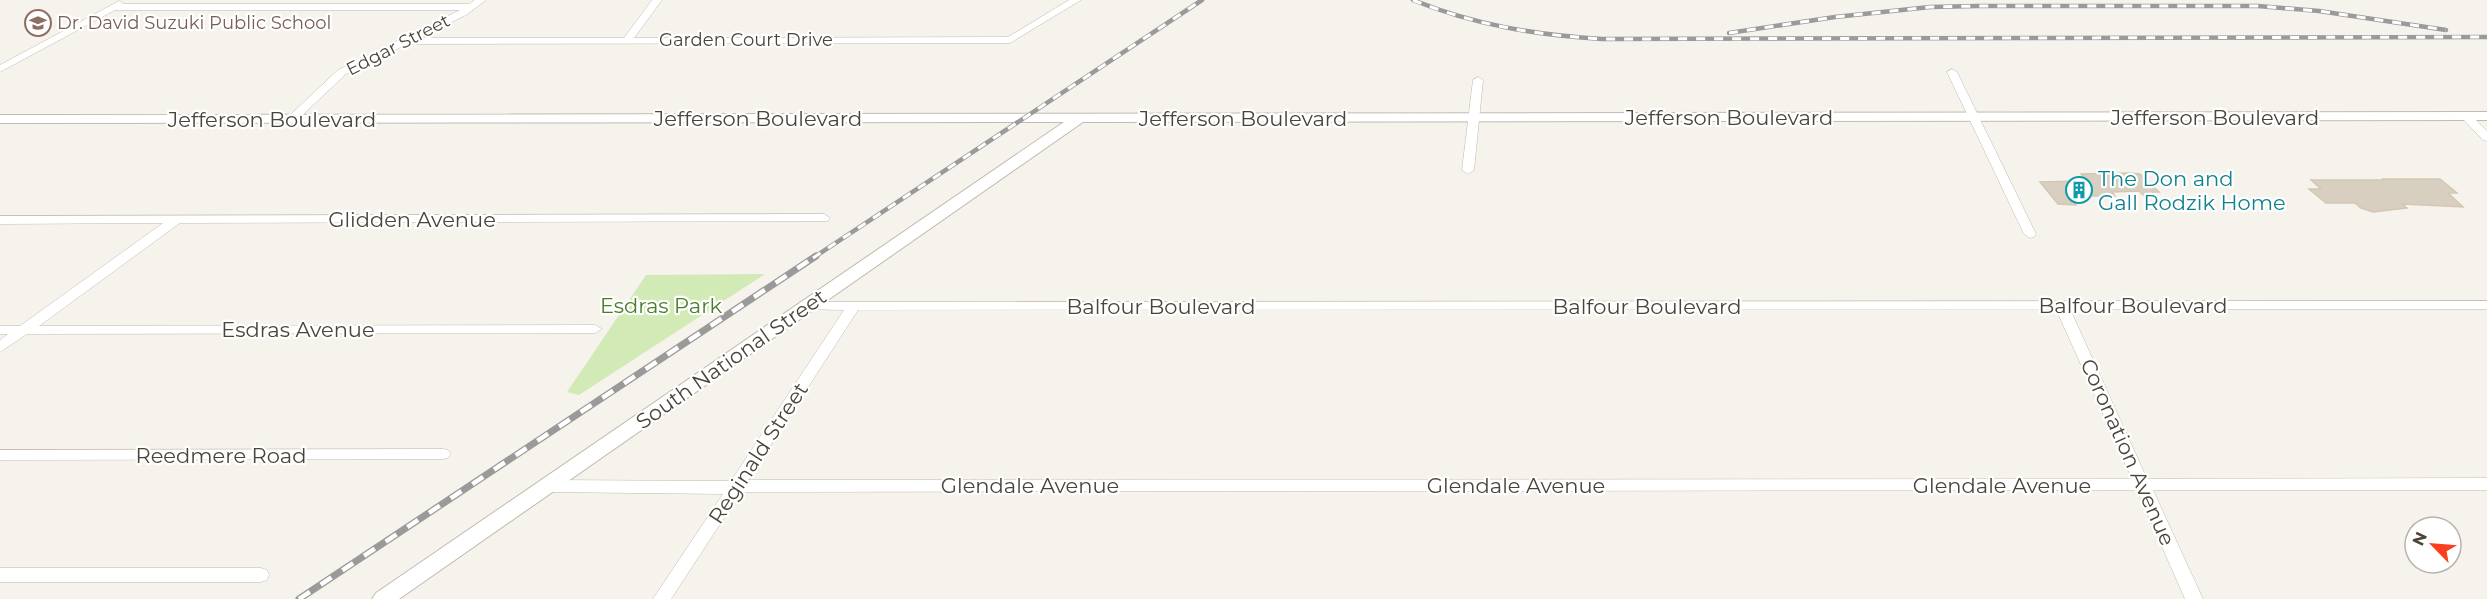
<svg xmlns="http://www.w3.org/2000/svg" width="2487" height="599" viewBox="0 0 2487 599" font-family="Montserrat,sans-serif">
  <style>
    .green { fill: #d2eab5 }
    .building { fill: #d8cfc1; stroke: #d3c7b4; stroke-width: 1.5 }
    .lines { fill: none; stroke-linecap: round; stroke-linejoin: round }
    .minor-casing { stroke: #c2bbae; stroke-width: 1 }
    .tertiary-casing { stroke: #c2bbae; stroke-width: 2 }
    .minor { fill: #fff; fill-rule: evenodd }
    .tertiary { fill: #fff; fill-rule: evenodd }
    .rail-far1-casing { stroke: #9a9a9a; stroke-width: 4.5 }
    .rail-casing { stroke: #9a9a9a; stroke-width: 7 }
    .rail-far1 { stroke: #fff; stroke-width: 3; stroke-dasharray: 9; stroke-linecap: butt }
    .rail { stroke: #fff; stroke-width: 4.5; stroke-dasharray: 13; stroke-linecap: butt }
    .labels { text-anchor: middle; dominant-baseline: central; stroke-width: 4.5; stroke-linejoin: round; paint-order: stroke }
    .far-education-label { font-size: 18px; fill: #785e54; stroke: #fff; text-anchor: start }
    .far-street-label { font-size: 18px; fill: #4b4439; stroke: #fff }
    .street-label { font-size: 21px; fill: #4b4439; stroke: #fff }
    .culture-label { font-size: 21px; fill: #0d838f; stroke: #fff; text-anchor: start }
    .park-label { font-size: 21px; fill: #4a7f2a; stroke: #fff }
  </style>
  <rect width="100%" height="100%" fill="#f6f3ec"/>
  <!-- green -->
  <path class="green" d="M765 274 579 395 567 392 646 275Z"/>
  <!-- building -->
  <path class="building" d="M2130 173 2140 174 2159 192H2152L2155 196H2144L2139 191 2112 192 2115 196H2068L2076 205 2058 204 2040 182 2082 181 2079 177H2084L2081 174Z
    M2382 179H2440L2457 193H2448L2463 207 2402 204 2407 208 2373 212 2361 208 2355 203H2326L2309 189H2321L2311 180H2384Z"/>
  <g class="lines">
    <defs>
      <path id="minor" d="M475 0H486L466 15 419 38H624L652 0H662L634 38 1008 37 1069 0H1081L1010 43 407 44 346 74 296 121H288V117L338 70 460 10H115L0 72V65L119 1 124 4H469Z
        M1952 69 1957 72 2036 234 2034 237 2030 238 2024 234 1947 72Z
        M1478 77 1483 80 1474 170 1468 174 1462 170 1473 80Z
        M2466 113 2470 114 2487 131V141L2483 140 2462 118V114Z
        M824 214 830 218 828 221 180 223 39 326 595 325 602 329 595 333 27 334 0 352V340L8 334H0V326H20L163 223 0 224V216Z
        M2487 301V309H2070L2147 479 2487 478V490H2153L2203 599H2185L2137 490 741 492 671 599H653L723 494 546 492 540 490 538 486 540 482 546 480 731 481 844 310 802 309 800 306 807 302ZM2056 309 2132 479 748 480 858 310Z
        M443 449 448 450 451 454 448 458 443 459 0 460V450Z
        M0 568H261L267 570 269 575 267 580 261 582H0Z"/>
      <path id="tertiary" d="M2487 112V120L1083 122 399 599H372L376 593 1064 122 0 123V115Z"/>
    </defs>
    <!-- minor casing -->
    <use href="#minor" class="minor-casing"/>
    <!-- tertiary casing -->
    <use href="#tertiary" class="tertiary-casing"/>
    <!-- minor -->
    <use href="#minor" class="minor"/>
    <!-- tertiary -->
    <use href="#tertiary" class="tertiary"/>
    <defs>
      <path id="rail-far1" d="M1413 0C1474 25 1536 35 1602 39L2487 37
        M1729 33 1835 17 1930 7 1978 6H2258L2319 11 2446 30
        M813 258 1202 0"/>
      <path id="rail" d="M299 599 816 256"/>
    </defs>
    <!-- rail-far1 casing -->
    <use href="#rail-far1" class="rail-far1-casing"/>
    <!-- rail casing -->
    <use href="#rail" class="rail-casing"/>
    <!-- rail-far1 -->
    <use href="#rail-far1" class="rail-far1"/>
    <!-- rail -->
    <use href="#rail" class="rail"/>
  </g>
  <!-- icons -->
  <defs>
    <symbol id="school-ring" viewBox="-11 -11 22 22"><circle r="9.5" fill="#fff" stroke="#8d6e63" stroke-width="1.5"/><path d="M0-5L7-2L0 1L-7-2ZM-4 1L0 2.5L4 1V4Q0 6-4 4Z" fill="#8d6e63"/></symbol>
    <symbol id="building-ring" viewBox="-11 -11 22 22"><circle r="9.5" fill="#fff" stroke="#0f9aa8" stroke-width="1.5"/><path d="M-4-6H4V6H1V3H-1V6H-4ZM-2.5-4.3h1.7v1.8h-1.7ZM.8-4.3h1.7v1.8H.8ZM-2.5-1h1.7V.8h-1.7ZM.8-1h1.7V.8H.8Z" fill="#0f9aa8"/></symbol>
  </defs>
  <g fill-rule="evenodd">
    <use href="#school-ring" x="23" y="8" width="30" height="30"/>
    <use href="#building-ring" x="2064" y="175" width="30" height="30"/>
  </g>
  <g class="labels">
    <!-- far-education labels -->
    <g class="far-education-label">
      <text x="57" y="23">Dr. David Suzuki Public School</text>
    </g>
    <!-- far-street labels -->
    <g class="far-street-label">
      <text x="746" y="40">Garden Court Drive</text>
      <text transform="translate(398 45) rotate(-27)">Edgar Street</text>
    </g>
    <!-- street labels -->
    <g class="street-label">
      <text x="1729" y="117">Jefferson Boulevard</text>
      <text x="2215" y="117">Jefferson Boulevard</text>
      <text x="758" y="118">Jefferson Boulevard</text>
      <text x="1243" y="118">Jefferson Boulevard</text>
      <text x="272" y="119">Jefferson Boulevard</text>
      <text x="412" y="219">Glidden Avenue</text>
      <text x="2133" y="305">Balfour Boulevard</text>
      <text x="1161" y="306">Balfour Boulevard</text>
      <text x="1647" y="306">Balfour Boulevard</text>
      <text x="298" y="329">Esdras Avenue</text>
      <text transform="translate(731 359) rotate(-35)">South National Street</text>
      <text transform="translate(2128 452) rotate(66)">Coronation Avenue</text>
      <text transform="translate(758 453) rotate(-57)">Reginald Street</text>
      <text x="221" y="455">Reedmere Road</text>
      <text x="1030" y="485">Glendale Avenue</text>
      <text x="1516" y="485">Glendale Avenue</text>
      <text x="2002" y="485">Glendale Avenue</text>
    </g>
    <!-- culture labels -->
    <g class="culture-label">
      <text x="2098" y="178">The Don and<tspan x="2098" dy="24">Gall Rodzik Home</tspan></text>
    </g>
    <!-- park labels -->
    <g class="park-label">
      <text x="661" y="305">Esdras Park</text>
    </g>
  </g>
  <!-- north arrow -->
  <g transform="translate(2433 545) rotate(295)"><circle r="28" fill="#ffffff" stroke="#b7b4b0" stroke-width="1.5"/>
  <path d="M0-4.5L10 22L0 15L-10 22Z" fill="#fc3f1d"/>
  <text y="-9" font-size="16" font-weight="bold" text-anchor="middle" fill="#4b4439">N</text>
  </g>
</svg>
